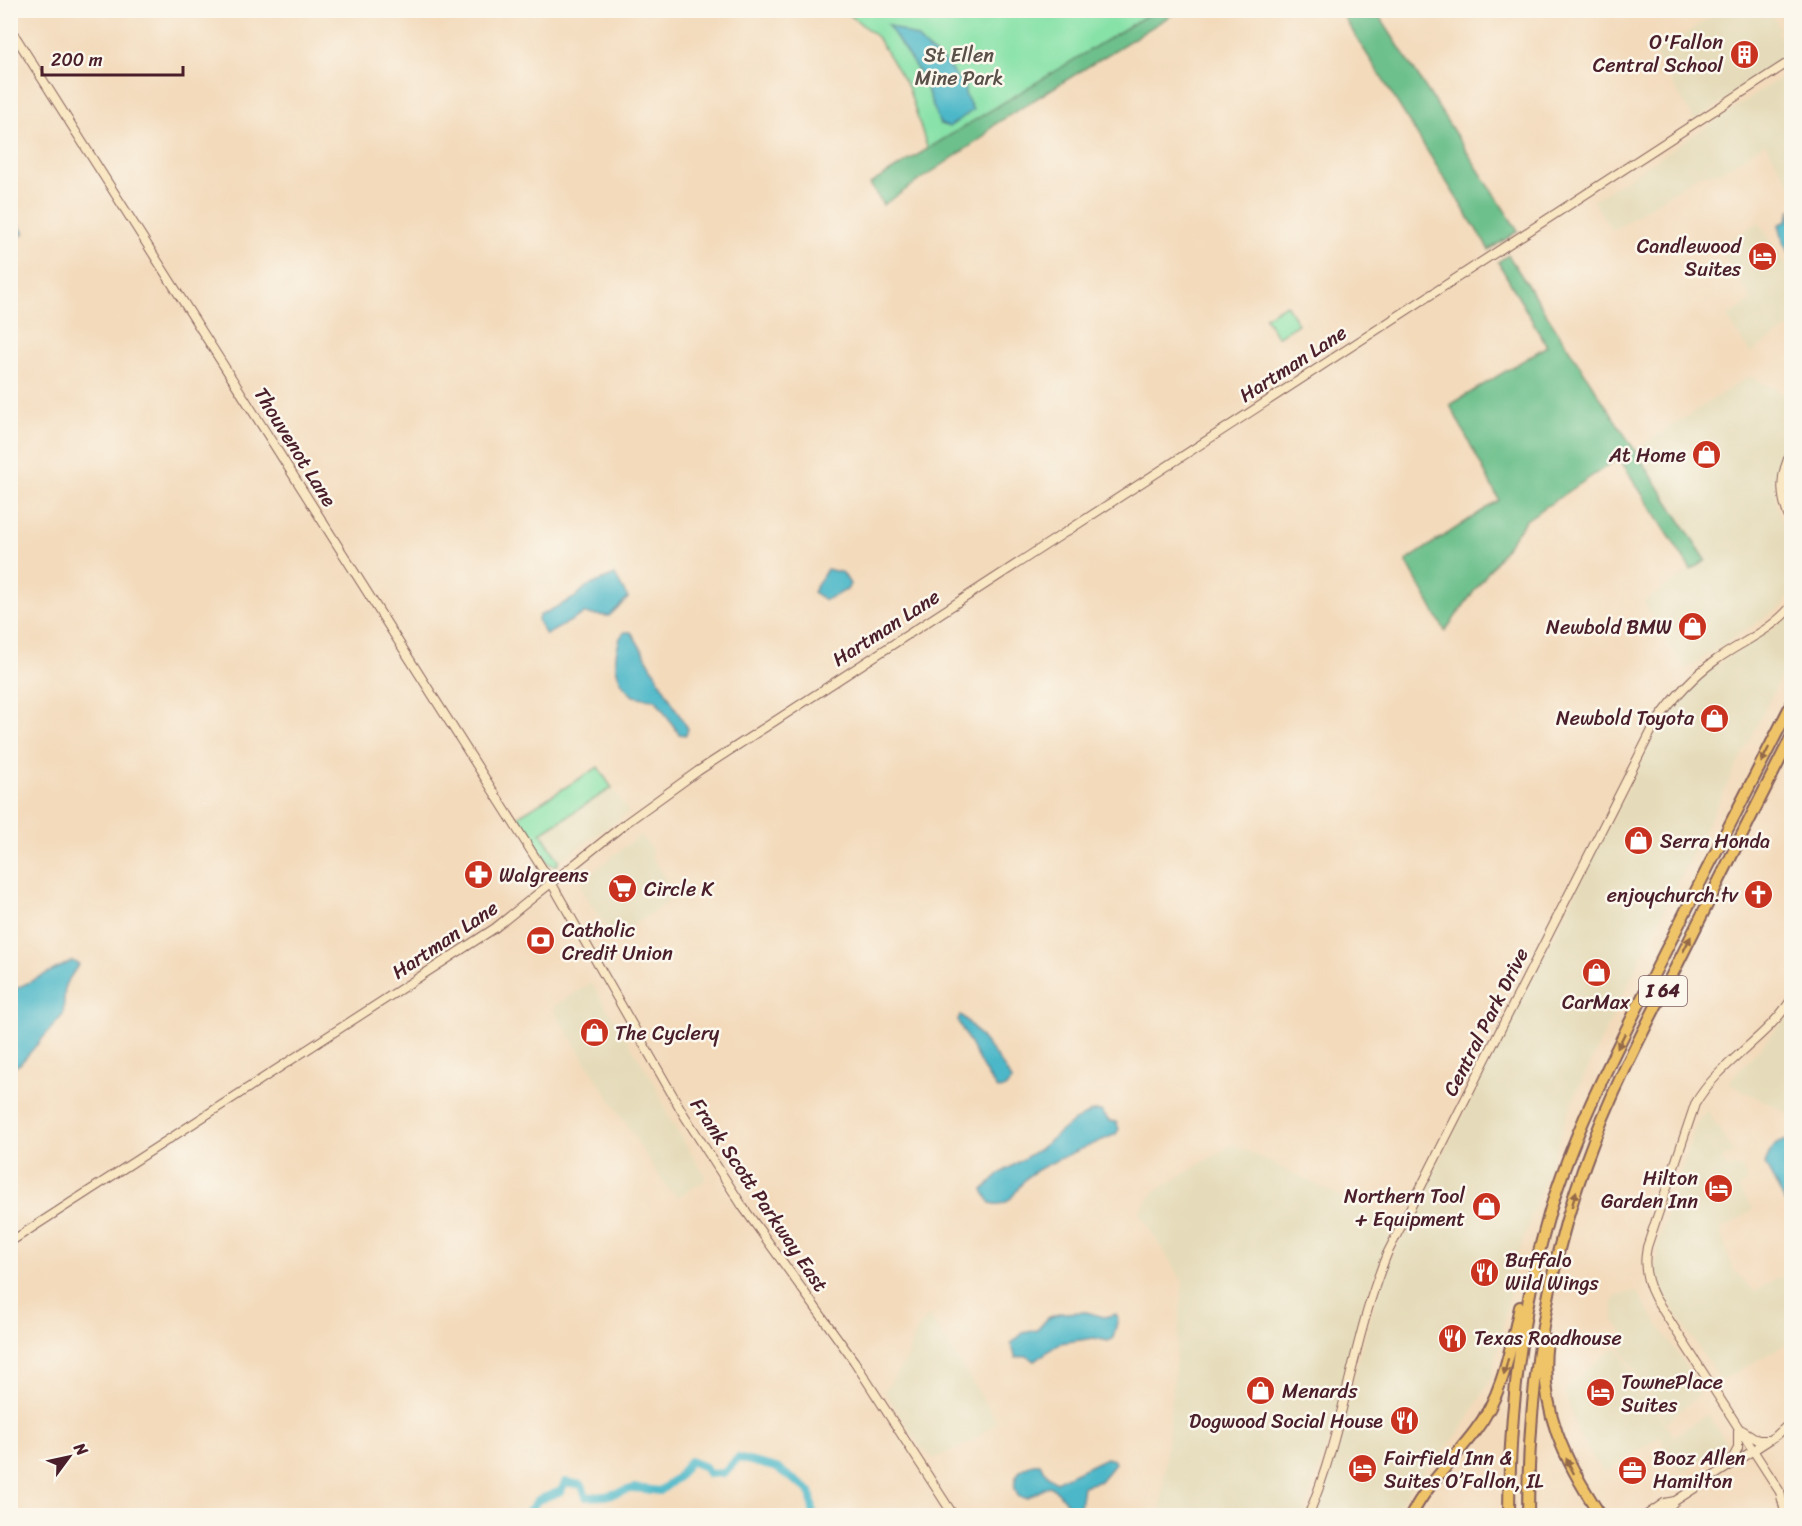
<svg xmlns="http://www.w3.org/2000/svg" width="1802" height="1526" viewBox="0 0 1802 1526" font-family="Sriracha,sans-serif">
  <style>
    .built { fill: #e5dbba }
    .green { fill: #87e2a8; stroke: #68806a; stroke-width: 1.5 }
    .forest { fill: #6dc08c; stroke: #5c705c; stroke-width: 1.5 }
    .water { fill: #4bb7c8; stroke: #4a6b7a; stroke-width: 1.5 }
    .lines { fill: none; stroke-linecap: round; stroke-linejoin: round }
    .river { stroke: #4bb7c8; stroke-width: 8 }
    .secondary-casing { stroke: #85605d; stroke-width: 10 }
    .highway-casing { stroke: #85605d; stroke-width: 14 }
    .secondary { stroke: #f9e7c3; stroke-width: 8 }
    .highway { stroke: #efc469; stroke-width: 10 }
    .oneway { fill: #946947 }
    .labels { text-anchor: middle; dominant-baseline: central; stroke-width: 5; stroke-linejoin: round; paint-order: stroke }
    .shield { fill: #fbf7ec; stroke: #7f6065; stroke-width: 1.5 }
    .shield-label { font-size: 18px; font-weight: bold; fill: #4a1f2b }
    .poi-label { font-size: 20px; fill: #4a1f2b; stroke: #fbf7ec; text-anchor: start }
    .park-label { font-size: 20px; fill: #59504a; stroke: #fbf7ec }
    .street-label { font-size: 20px; fill: #4a1f2b; stroke: #fbf7ec }
  </style>
  <rect width="100%" height="100%" fill="#fbf7ec"/>
  <filter id="ink" filterUnits="userSpaceOnUse"><feTurbulence type="fractalNoise" baseFrequency=".0167" numOctaves="2"/><feDisplacementMap in="SourceGraphic" scale="12" xChannelSelector="R" yChannelSelector="G"/><feConvolveMatrix kernelMatrix="1 2 1 2 8 2 1 2 1" color-interpolation-filters="sRGB"/></filter>
  <filter id="wash" filterUnits="userSpaceOnUse"><feTurbulence type="fractalNoise" baseFrequency=".008" numOctaves="4" result="noise"/><feDisplacementMap in="SourceGraphic" scale="24" xChannelSelector="R" yChannelSelector="G"/><feGaussianBlur stdDeviation="1.35" result="paint"/><feColorMatrix in="noise" values="0 0 0 0 0 0 0 0 0 0 0 0 0 0 0 0 0 1.4 0 .05"/><feComposite in="paint" operator="in"/></filter>
  <g filter="url(#wash)">
    <rect width="100%" height="100%" fill="#f3dabb"/>
    <!-- built -->
    <path class="built" d="M1732 10 1764 11 1767 15 1771 13 1780 29 1777 32 1791 54 1695 121 1654 54 1717 13Z
      M1791 71V186L1765 143 1721 172 1699 175 1612 231 1593 201Z
      M1759 222 1791 273 1789 282 1791 287V326L1750 353 1727 317 1752 300 1719 247Z
      M1749 376 1791 397V445L1775 479 1776 505 1791 544V591L1784 605 1686 669 1643 602 1706 560 1634 450Z
      M1791 614V658L1651 936 1572 1102 1519 1253 1491 1379 1460 1432 1413 1484 1394 1515 1312 1516 1343 1425 1361 1349 1386 1267 1654 737 1691 686 1710 669 1781 623Z
      M612 788 629 812 559 861 541 833Z
      M640 835 651 847 652 857 674 892 671 900 619 935 610 934 584 894 581 884 587 876Z
      M591 983 655 1084 669 1118 704 1174V1181L678 1197 667 1188 553 1010 554 1006Z
      M1791 1013V1115L1728 1083Z
      M1707 1110 1734 1152 1722 1160 1727 1168 1733 1166 1742 1168 1746 1176V1183L1739 1188 1753 1210 1720 1231 1733 1269 1755 1292 1777 1277 1791 1279V1341L1721 1381 1669 1303 1655 1274 1658 1242 1695 1126Z
      M1233 1144 1396 1223 1361 1311 1335 1422 1303 1515H1160L1183 1282 1139 1212 1154 1192Z
      M1636 1291 1693 1377 1700 1395 1666 1422 1620 1348 1629 1340 1613 1319V1302L1616 1296Z
      M929 1315 998 1422 970 1442 934 1459 920 1446 884 1391 907 1358 916 1332Z
      M1616 1346 1673 1436 1708 1414 1727 1444 1684 1471 1678 1467 1660 1437 1604 1473 1578 1434 1565 1393 1568 1386Z"/>
    <!-- green -->
    <path class="green" d="M845 11H1154L928 150 908 87 877 37Z
      M1286 304 1298 324 1277 337 1265 317Z
      M598 767 612 788 541 833 559 861 556 866 549 864 517 817Z"/>
    <!-- forest -->
    <path class="forest" d="M1154 11H1178L995 124 982 138 883 205 870 184Z
      M1340 11H1376L1518 231 1489 250Z
      M1508 255 1706 560 1691 570 1619 458 1526 520 1445 631 1406 561 1499 500 1450 405 1547 346 1498 262Z"/>
    <!-- water -->
    <path class="water" d="M888 25 918 38C923 48 938 55 946 63 952 69 956 81 965 83V94L973 110 949 127 940 124 922 77Z
      M1791 209V255L1784 244 1779 225 1787 220Z
      M11 214 24 233 11 245H10Z
      M827 569 843 573 850 584 847 590 825 600 813 592Z
      M615 575 628 598 609 616 583 614 546 635 538 621 539 616 574 598 586 587Z
      M625 632H631C651 664 668 697 688 729L686 735 679 734 656 700 633 696C618 682 613 668 617 649 619 642 619 636 625 632Z
      M72 961 79 964 65 985 63 1015 20 1064 11 1069V991Z
      M960 1015C969 1020 1009 1071 1011 1081L1005 1088 997 1089 984 1070 958 1021Z
      M1093 1111H1101L1109 1121 1116 1122 1119 1129 1116 1134C1088 1147 1058 1157 1031 1174 1015 1185 1014 1210 990 1203L983 1190 999 1174 1038 1150 1071 1123Z
      M1791 1139H1792L1791 1212 1765 1165C1769 1149 1776 1142 1791 1139Z
      M1086 1312 1104 1317 1116 1314 1118 1318 1113 1339 1108 1341 1094 1338 1060 1343 1034 1361 1027 1356 1016 1358 1011 1344 1023 1333 1037 1330 1048 1318 1061 1313Z
      M1106 1458 1114 1460 1115 1463 1100 1481 1083 1486 1079 1513 1076 1515 1058 1492 1049 1486 1027 1498 1019 1497C1007 1481 1021 1462 1040 1464L1049 1477 1056 1482Z"/>
    <g class="lines">
      <!-- river -->
      <path class="river" d="M525 1516 538 1500 561 1491 565 1482 582 1485 586 1497 605 1496 635 1488 660 1491 678 1477 690 1461 705 1467 709 1474 724 1473 738 1458 777 1468 810 1491 814 1516"/>
    </g>
  </g>
  <g filter="url(#ink)">
    <g class="lines">
      <defs>
        <path id="secondary" d="M10 28 552 884 684 1115 743 1207 854 1361 954 1516
          M1792 451C1778 476 1780 499 1792 525
          M10 1242 495 928 626 823 698 771 1792 60
          M1742 1430 1758 1440H1769
          M1729 1465 1738 1448V1431
          M1308 1516C1344 1432 1352 1339 1387 1254L1655 724C1672 700 1691 677 1716 660 1741 642 1773 630 1792 605
          M1645 1516 1664 1503 1675 1501 1777 1435 1792 1421
          M1660 1516 1675 1501
          M1786 1516 1780 1492 1655 1298C1646 1281 1643 1265 1647 1247L1695 1104C1719 1062 1767 1039 1792 998"/>
        <path id="highway" d="M1547 1340C1538 1408 1564 1460 1601 1516
          M1411 1516C1427 1484 1454 1459 1475 1431 1503 1395 1510 1350 1520 1307
          M1509 1516C1509 1412 1521 1310 1550 1211 1573 1135 1609 1064 1644 994 1692 897 1743 800 1792 703
          M1528 1516C1528 1397 1544 1277 1585 1164 1610 1094 1644 1029 1678 963 1716 887 1753 812 1792 736"/>
      </defs>
      <!-- secondary casing -->
      <use href="#secondary" class="secondary-casing"/>
      <!-- highway casing -->
      <use href="#highway" class="highway-casing"/>
      <!-- secondary -->
      <use href="#secondary" class="secondary"/>
      <!-- highway -->
      <use href="#highway" class="highway"/>
    </g>
    <!-- one-way arrows -->
    <defs><path id="oneway-solid" d="M-6-.8H1V-3.2L6.5 0L1 3.2V.8H-6Z" transform="scale(1.5)"/></defs>
    <g class="oneway">
      <use href="#oneway-solid" transform="translate(1765 755) rotate(117)"/>
      <use href="#oneway-solid" transform="translate(1687 944) rotate(-63)"/>
      <use href="#oneway-solid" transform="translate(1621 1041) rotate(116)"/>
      <use href="#oneway-solid" transform="translate(1574 1199) rotate(-74)"/>
      <use href="#oneway-solid" transform="translate(1506 1367) rotate(104)"/>
      <use href="#oneway-solid" transform="translate(1570 1466) rotate(-117)"/>
    </g>
  </g>
  <!-- icons -->
  <defs>
    <symbol id="building-disc" viewBox="-11 -11 22 22"><circle r="9.5" fill="#c8321e" stroke="#fbf7ec"/><path d="M-4-6H4V6H1V3H-1V6H-4ZM-2.5-4.3h1.7v1.8h-1.7ZM.8-4.3h1.7v1.8H.8ZM-2.5-1h1.7V.8h-1.7ZM.8-1h1.7V.8H.8Z" fill="#fff"/></symbol>
    <symbol id="hotel-disc" viewBox="-11 -11 22 22"><circle r="9.5" fill="#c8321e" stroke="#fbf7ec"/><path d="M-6-4.5h1.5V1H6V5H4.5V3h-9V5H-6ZM-4 0a1.8 1.8 0 1 1 3.6 0ZM.5 0V-2.5h3Q6-2.5 6 0Z" fill="#fff"/></symbol>
    <symbol id="shop-disc" viewBox="-11 -11 22 22"><circle r="9.5" fill="#c8321e" stroke="#fbf7ec"/><path d="M-5-2.5h2.3a2.7 3.5 0 0 1 5.4 0H5L5.5 6h-11ZM-1.5-2.5h3a1.5 2.3 0 0 0-3 0Z" fill="#fff"/></symbol>
    <symbol id="pharmacy-disc" viewBox="-11 -11 22 22"><circle r="9.5" fill="#c8321e" stroke="#fbf7ec"/><path d="M-2-6h4v4h4v4h-4v4h-4v-4h-4v-4h4Z" fill="#fff"/></symbol>
    <symbol id="supermarket-disc" viewBox="-11 -11 22 22"><circle r="9.5" fill="#c8321e" stroke="#fbf7ec"/><path d="M-6-5.5h2.5l.6 2H6L4.5 2H-2.5L-4.4-4H-6ZM-1.5 3.2a1.3 1.3 0 1 0 .1 0ZM3 3.2a1.3 1.3 0 1 0 .1 0Z" fill="#fff"/></symbol>
    <symbol id="church-disc" viewBox="-11 -11 22 22"><circle r="9.5" fill="#c8321e" stroke="#fbf7ec"/><path d="M-1.2-6h2.4v3.5h3.3v2.4h-3.3V6h-2.4V-.1h-3.3v-2.4h3.3Z" fill="#fff"/></symbol>
    <symbol id="bank-disc" viewBox="-11 -11 22 22"><circle r="9.5" fill="#c8321e" stroke="#fbf7ec"/><path d="M-6-4H6V4H-6ZM0-2.3a2.3 2.3 0 1 0 0 4.6a2.3 2.3 0 1 0 0-4.6Z" fill="#fff"/></symbol>
    <symbol id="restaurant-disc" viewBox="-11 -11 22 22"><circle r="9.5" fill="#c8321e" stroke="#fbf7ec"/><path d="M-5-6h1v4h1v-4h1v4h1v-4h1v5L-1.5 .5V6h-2V.5L-5-1ZM5-6V6H3V1.5H1.5Q1.5-4 5-6Z" fill="#fff"/></symbol>
    <symbol id="office-disc" viewBox="-11 -11 22 22"><circle r="9.5" fill="#c8321e" stroke="#fbf7ec"/><path d="M-6-3h4V-5.5h4V-3h4V5H-6ZM-1-4.5V-3h2v-1.5ZM-6 0V1H6V0Z" fill="#fff"/></symbol>
  </defs>
  <g fill-rule="evenodd">
    <use href="#building-disc" x="1728" y="38" width="33" height="33"/>
    <use href="#hotel-disc" x="1746" y="240" width="33" height="33"/>
    <use href="#shop-disc" x="1690" y="438" width="33" height="33"/>
    <use href="#shop-disc" x="1676" y="610" width="33" height="33"/>
    <use href="#shop-disc" x="1698" y="702" width="33" height="33"/>
    <use href="#shop-disc" x="1622" y="824" width="33" height="33"/>
    <use href="#pharmacy-disc" x="462" y="858" width="33" height="33"/>
    <use href="#supermarket-disc" x="606" y="872" width="33" height="33"/>
    <use href="#church-disc" x="1742" y="878" width="33" height="33"/>
    <use href="#bank-disc" x="524" y="924" width="33" height="33"/>
    <use href="#shop-disc" x="1580" y="956" width="33" height="33"/>
    <use href="#shop-disc" x="578" y="1016" width="33" height="33"/>
    <use href="#hotel-disc" x="1702" y="1172" width="33" height="33"/>
    <use href="#shop-disc" x="1470" y="1190" width="33" height="33"/>
    <use href="#restaurant-disc" x="1468" y="1256" width="33" height="33"/>
    <use href="#restaurant-disc" x="1436" y="1322" width="33" height="33"/>
    <use href="#shop-disc" x="1244" y="1374" width="33" height="33"/>
    <use href="#hotel-disc" x="1584" y="1376" width="33" height="33"/>
    <use href="#restaurant-disc" x="1388" y="1404" width="33" height="33"/>
    <use href="#hotel-disc" x="1346" y="1452" width="33" height="33"/>
    <use href="#office-disc" x="1616" y="1454" width="33" height="33"/>
  </g>
  <g class="labels">
    <!-- shield labels -->
    <rect class="shield" x="1639" y="976" width="48" height="30" rx="4.5"/>
    <g class="shield-label">
      <text x="1663" y="991">I 64</text>
    </g>
    <!-- poi labels -->
    <g class="poi-label">
      <text x="1723" y="42" text-anchor="end">O'Fallon<tspan x="1723" dy="23">Central School</tspan></text>
      <text x="1741" y="246" text-anchor="end">Candlewood<tspan x="1741" dy="23">Suites</tspan></text>
      <text x="1686" y="455" text-anchor="end">At Home</text>
      <text x="1672" y="627" text-anchor="end">Newbold BMW</text>
      <text x="1694" y="718" text-anchor="end">Newbold Toyota</text>
      <text x="1660" y="841">Serra Honda</text>
      <text x="499" y="875">Walgreens</text>
      <text x="644" y="889">Circle K</text>
      <text x="1738" y="895" text-anchor="end">enjoychurch.tv</text>
      <text x="562" y="930">Catholic<tspan x="562" dy="23">Credit Union</tspan></text>
      <text x="1596" y="1002" text-anchor="middle">CarMax</text>
      <text x="615" y="1033">The Cyclery</text>
      <text x="1698" y="1178" text-anchor="end">Hilton<tspan x="1698" dy="23">Garden Inn</tspan></text>
      <text x="1465" y="1196" text-anchor="end">Northern Tool<tspan x="1465" dy="23">+ Equipment</tspan></text>
      <text x="1505" y="1260">Buffalo<tspan x="1505" dy="23">Wild Wings</tspan></text>
      <text x="1474" y="1338">Texas Roadhouse</text>
      <text x="1621" y="1382">TownePlace<tspan x="1621" dy="23">Suites</tspan></text>
      <text x="1282" y="1391">Menards</text>
      <text x="1383" y="1421" text-anchor="end">Dogwood Social House</text>
      <text x="1384" y="1458">Fairfield Inn &amp;<tspan x="1384" dy="23">Suites O’Fallon, IL</tspan></text>
      <text x="1653" y="1458">Booz Allen<tspan x="1653" dy="23">Hamilton</tspan></text>
    </g>
    <!-- park labels -->
    <g class="park-label">
      <text x="959" y="55">St Ellen<tspan x="959" dy="23">Mine Park</tspan></text>
    </g>
    <!-- street labels -->
    <g class="street-label">
      <text transform="translate(1293 364) rotate(-33)">Hartman Lane</text>
      <text transform="translate(295 447) rotate(58)">Thouvenot Lane</text>
      <text transform="translate(886 628) rotate(-33)">Hartman Lane</text>
      <text transform="translate(445 940) rotate(-34)">Hartman Lane</text>
      <text transform="translate(1486 1022) rotate(-63)">Central Park Drive</text>
      <text transform="translate(759 1195) rotate(56)">Frank Scott Parkway East</text>
    </g>
  </g>
  <!-- margin -->
  <rect width="1802" height="1526" fill="none" stroke="#fbf7ec" stroke-width="36"/>
  <!-- north arrow -->
  <g transform="translate(69 1457) rotate(57)" stroke="#fbf7ec" stroke-width="4.5" paint-order="stroke">
  <path d="M0-4.5L10 22L0 15L-10 22Z" fill="#4a1f2b"/>
  <text y="-9" font-size="16" font-weight="bold" text-anchor="middle" fill="#4a1f2b">N</text>
  </g>
  <!-- scale -->
  <path d="M42 66v9h141v-9" fill="none" stroke="#4a1f2b" stroke-width="3"/>
  <text x="51" y="66" font-size="18" fill="#4a1f2b" stroke="#fbf7ec" stroke-width="4.5" paint-order="stroke">200 m</text>
</svg>
